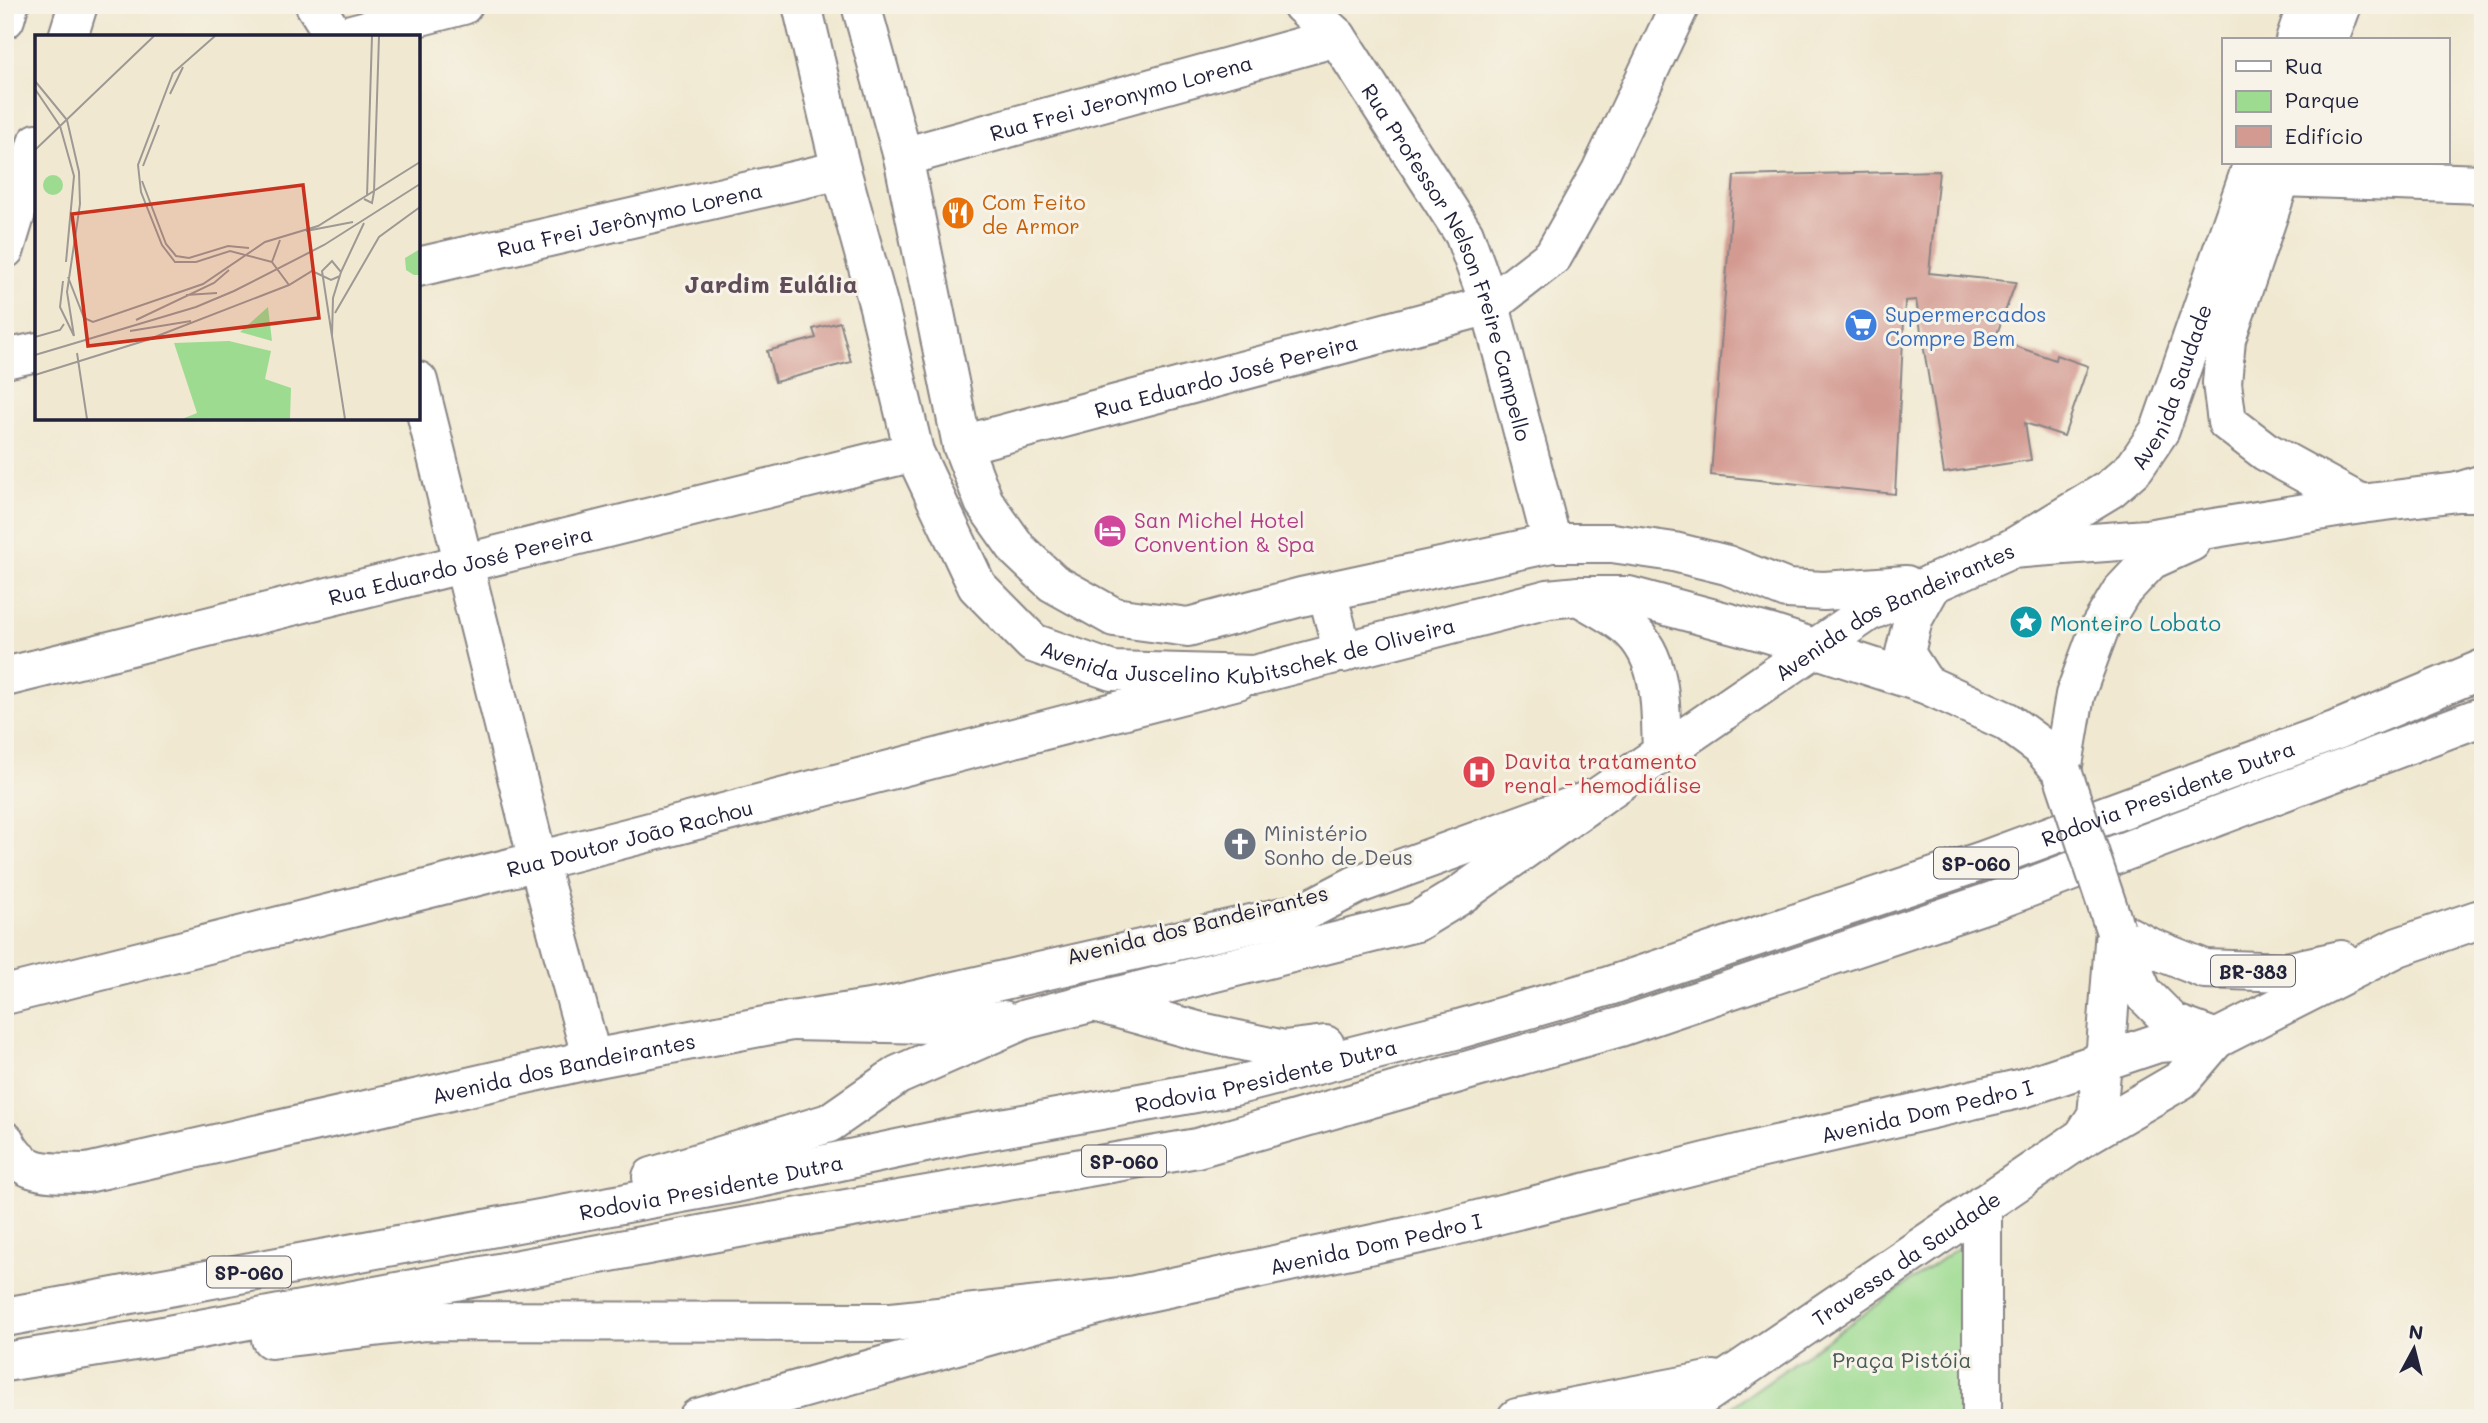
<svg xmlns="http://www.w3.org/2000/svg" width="2488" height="1423" viewBox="0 0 2488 1423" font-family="Mali,sans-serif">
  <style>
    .green { fill: #9ddb91; stroke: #607e66; stroke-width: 2 }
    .building { fill: #d39a91 }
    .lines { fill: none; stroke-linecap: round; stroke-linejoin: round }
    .minor-casing { stroke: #898586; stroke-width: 42 }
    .major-casing { stroke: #898586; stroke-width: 42 }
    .highway-casing { stroke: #898586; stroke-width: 42 }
    .minor { stroke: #fff; stroke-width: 38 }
    .major { stroke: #fff; stroke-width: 38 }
    .highway { stroke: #fff; stroke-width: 38 }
    .major-bridge-casing { stroke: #898586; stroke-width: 42; stroke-linecap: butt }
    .major-bridge { stroke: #fff; stroke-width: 38 }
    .labels { text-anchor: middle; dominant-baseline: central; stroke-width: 6; stroke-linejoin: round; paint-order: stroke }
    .shield { fill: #f7f3e8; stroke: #62616f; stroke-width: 2 }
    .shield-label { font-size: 19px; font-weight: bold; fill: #22223b }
    .street-label { font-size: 21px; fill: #22223b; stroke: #f7f3e8 }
    .food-label { font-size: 21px; fill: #c56008; stroke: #f7f3e8; text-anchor: start }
    .shop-label { font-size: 21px; fill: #366cbe; stroke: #f7f3e8; text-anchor: start }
    .hotel-label { font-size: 21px; fill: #b23c85; stroke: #f7f3e8; text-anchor: start }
    .culture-label { font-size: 21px; fill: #0d838f; stroke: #f7f3e8; text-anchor: start }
    .health-label { font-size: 21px; fill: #be3a42; stroke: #f7f3e8; text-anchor: start }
    .worship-label { font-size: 21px; fill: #5b616d; stroke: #f7f3e8; text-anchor: start }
    .park-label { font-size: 21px; fill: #475a55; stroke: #f7f3e8 }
    .quarter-label { font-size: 24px; font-weight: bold; fill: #604c59; stroke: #f7f3e8 }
    .inset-road { fill: none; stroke: #9e9994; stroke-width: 2 }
    .view { fill: #c8321e; fill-opacity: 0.15; stroke: #c8321e; stroke-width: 3.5 }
    .inset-edge { fill: none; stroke: #22223b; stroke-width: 3.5 }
  </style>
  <rect width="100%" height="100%" fill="#f7f3e8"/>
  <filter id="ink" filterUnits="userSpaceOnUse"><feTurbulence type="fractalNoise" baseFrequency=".0143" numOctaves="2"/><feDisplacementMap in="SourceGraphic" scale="14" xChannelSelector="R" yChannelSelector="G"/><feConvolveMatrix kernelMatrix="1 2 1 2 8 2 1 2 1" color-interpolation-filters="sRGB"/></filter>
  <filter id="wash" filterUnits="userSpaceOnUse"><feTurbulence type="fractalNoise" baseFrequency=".00686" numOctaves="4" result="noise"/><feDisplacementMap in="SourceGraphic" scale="28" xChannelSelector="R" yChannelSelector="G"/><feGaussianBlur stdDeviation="1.57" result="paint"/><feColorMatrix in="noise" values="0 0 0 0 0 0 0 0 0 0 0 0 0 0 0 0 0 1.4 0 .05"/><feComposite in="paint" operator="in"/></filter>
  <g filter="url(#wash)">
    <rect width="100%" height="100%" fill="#f0e8d0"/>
    <!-- green -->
    <path class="green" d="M1963 1244 1960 1418H1716Z"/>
    <g id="blocks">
      <!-- building -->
      <path class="building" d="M1939 171 1929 273 2016 282 1995 339 2055 360 2056 355 2088 366 2064 436 2025 423 2031 460 1944 473 1916 300 1905 301 1895 494 1711 475 1734 176Z
        M840 322 851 362 775 382 767 351 816 338 813 329Z"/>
    </g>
  </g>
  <g filter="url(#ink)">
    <use href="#blocks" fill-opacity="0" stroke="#898586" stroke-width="2"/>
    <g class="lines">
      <defs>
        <g id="minor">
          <path d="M315 5 335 37"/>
          <path id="s1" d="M1302 5 1337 37 1464 234 1490 305 1552 543"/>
          <path d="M340 37 463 5"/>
          <path d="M2295 40 2307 5"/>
          <path d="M2329 40 2342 5"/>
          <path id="s2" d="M903 157 1337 37"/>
          <path d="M2286 163 2226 339 2222 383 2227 422 2265 451 2361 504"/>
          <path d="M2281 177 2483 184"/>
          <path id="s3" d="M418 267 841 170"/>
          <path d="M5 359 37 352"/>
          <path d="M418 381 538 861 592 1059"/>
          <path id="s4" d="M962 445 1490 305 1553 256 1601 171 1680 5"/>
          <path id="s5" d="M2011 549 2110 489 2135 467 2160 430 2253 163"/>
          <path id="s6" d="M5 677 914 452"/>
          <path id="s7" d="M5 995 538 861 1238 680"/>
          <path d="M2083 1137 2097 1115 2102 1062 2106 1048 2115 929"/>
          <path d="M1517 1418 1714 1380"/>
          <path id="s8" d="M1670 1418 2083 1137 2181 1080 2216 1039"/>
          <path d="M1982 1418V1205"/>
        </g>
        <g id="major">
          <path id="s9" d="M802 5 841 170 879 307 914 452 977 586 1033 643 1112 671 1254 675 1548 599 1579 596H1629L1771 634 1925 684 2006 721 2040 746 2062 771"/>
          <path d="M861 5 903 157 962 445 984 502 1018 550 1053 583 1114 617 1188 627 1301 597 1552 543H1612L1674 552 1727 565 1787 589 1824 591 1906 585"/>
          <path d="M5 19 9 5"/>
          <path d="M68 37 78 5"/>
          <path d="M5 249 37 143"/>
          <path d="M1327 592 1343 653"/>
          <path d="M1579 596C1593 605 1608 612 1621 622 1664 652 1660 705 1662 752"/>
          <path d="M1925 684 1905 653 1913 619 1933 583"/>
          <path d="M2062 771 2075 695 2100 627 2121 592 2151 560 2191 542"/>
          <path d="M2115 929 2147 946 2205 969 2286 972 2341 960"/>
          <path d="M2115 929 2143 993 2173 1023 2214 1038"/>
          <path id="s10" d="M5 1141C22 1178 52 1172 87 1173L592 1059 791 1021 889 1006 1304 912 1356 885 1598 797 1868 612 2011 549 2147 539 2361 504 2458 492 2483 484"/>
          <path id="s11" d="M698 1418 1130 1296 1434 1231 1750 1151 2023 1088 2158 1043 2216 1039 2398 947 2477 920 2483 922"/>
        </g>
        <g id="highway">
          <path d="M2458 492H2483"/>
          <path d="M1094 1002 1201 1032 1284 1050 1325 1045"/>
          <path d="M791 1021 933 1024 1003 1020"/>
          <path d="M652 1177 829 1123 898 1075 1026 1019 1416 922 1457 897 1598 797"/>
          <path id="s12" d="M5 1317 736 1183 968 1134 1234 1086 1459 1029 1609 986 1982 861 2337 730 2483 669"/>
          <path d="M271 1339 426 1321 892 1322 1130 1296"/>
          <path d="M5 1362 147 1339 743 1227 1197 1148 1620 1027 1996 900 2483 716"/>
        </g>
      </defs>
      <!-- minor casing -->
      <use href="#minor" class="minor-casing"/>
      <!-- major casing -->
      <use href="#major" class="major-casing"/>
      <!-- highway casing -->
      <use href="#highway" class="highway-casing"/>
      <!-- minor -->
      <use href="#minor" class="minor"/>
      <!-- major -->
      <use href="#major" class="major"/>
      <!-- highway -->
      <use href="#highway" class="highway"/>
      <defs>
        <path id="major-bridge" d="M2062 771 2115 929"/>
      </defs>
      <!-- major-bridge casing -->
      <use href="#major-bridge" class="major-bridge-casing"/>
      <!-- major-bridge -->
      <use href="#major-bridge" class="major-bridge"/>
    </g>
  </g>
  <!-- icons -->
  <defs>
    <symbol id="restaurant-disc" viewBox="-11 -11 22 22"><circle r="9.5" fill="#e8710a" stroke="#f7f3e8"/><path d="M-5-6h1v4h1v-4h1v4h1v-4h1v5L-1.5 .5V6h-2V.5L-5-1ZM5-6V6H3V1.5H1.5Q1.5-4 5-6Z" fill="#fff"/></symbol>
    <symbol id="supermarket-disc" viewBox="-11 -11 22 22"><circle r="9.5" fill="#3f7fe0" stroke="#f7f3e8"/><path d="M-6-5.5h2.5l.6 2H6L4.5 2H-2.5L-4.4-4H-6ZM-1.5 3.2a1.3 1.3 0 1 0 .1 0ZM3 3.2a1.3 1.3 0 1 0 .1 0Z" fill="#fff"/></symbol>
    <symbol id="hotel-disc" viewBox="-11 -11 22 22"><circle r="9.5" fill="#d1479c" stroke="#f7f3e8"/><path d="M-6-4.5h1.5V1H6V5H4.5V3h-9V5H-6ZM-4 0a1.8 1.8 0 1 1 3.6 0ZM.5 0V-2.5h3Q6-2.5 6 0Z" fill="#fff"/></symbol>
    <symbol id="sight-disc" viewBox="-11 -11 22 22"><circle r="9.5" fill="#0f9aa8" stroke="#f7f3e8"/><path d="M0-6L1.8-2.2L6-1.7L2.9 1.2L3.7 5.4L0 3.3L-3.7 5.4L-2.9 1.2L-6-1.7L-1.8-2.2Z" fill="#fff"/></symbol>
    <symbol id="hospital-disc" viewBox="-11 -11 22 22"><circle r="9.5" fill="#e0444e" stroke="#f7f3e8"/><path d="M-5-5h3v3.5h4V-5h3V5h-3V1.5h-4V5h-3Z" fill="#fff"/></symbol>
    <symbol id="church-disc" viewBox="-11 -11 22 22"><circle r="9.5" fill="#6b7280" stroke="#f7f3e8"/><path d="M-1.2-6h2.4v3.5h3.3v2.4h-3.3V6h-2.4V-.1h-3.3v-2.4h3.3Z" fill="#fff"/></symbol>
  </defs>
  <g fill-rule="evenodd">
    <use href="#restaurant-disc" x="939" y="194" width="38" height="38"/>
    <use href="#supermarket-disc" x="1842" y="306" width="38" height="38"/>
    <use href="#hotel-disc" x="1091" y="512" width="38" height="38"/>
    <use href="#sight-disc" x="2007" y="603" width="38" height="38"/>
    <use href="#hospital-disc" x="1460" y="753" width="38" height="38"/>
    <use href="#church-disc" x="1221" y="825" width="38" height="38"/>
  </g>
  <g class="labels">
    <!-- shield labels -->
    <g class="shield">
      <rect x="1934" y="847.5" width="84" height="31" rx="5"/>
      <rect x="2211" y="955.5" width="84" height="31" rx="5"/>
      <rect x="1082" y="1145.5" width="84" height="31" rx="5"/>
      <rect x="207" y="1256.5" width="84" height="31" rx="5"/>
    </g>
    <g class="shield-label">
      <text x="1976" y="863">SP-060</text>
      <text x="2253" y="971">BR-383</text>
      <text x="1124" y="1161">SP-060</text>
      <text x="249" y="1272">SP-060</text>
    </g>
    <!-- street labels -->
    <g class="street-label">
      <text stroke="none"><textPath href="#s2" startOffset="226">Rua Frei Jeronymo Lorena</textPath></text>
      <text stroke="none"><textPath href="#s3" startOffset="217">Rua Frei Jerônymo Lorena</textPath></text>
      <text stroke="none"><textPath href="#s1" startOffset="301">Rua Professor Nelson Freire Campello</textPath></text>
      <text stroke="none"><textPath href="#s4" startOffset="273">Rua Eduardo José Pereira</textPath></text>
      <text stroke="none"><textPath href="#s5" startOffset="238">Avenida Saudade</textPath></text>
      <text stroke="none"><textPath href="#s6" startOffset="469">Rua Eduardo José Pereira</textPath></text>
      <text stroke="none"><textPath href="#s10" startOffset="2007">Avenida dos Bandeirantes</textPath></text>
      <text stroke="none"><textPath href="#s9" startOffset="910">Avenida Juscelino Kubitschek de Oliveira</textPath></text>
      <text stroke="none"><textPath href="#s12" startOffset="2230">Rodovia Presidente Dutra</textPath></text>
      <text stroke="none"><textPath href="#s7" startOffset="644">Rua Doutor João Rachou</textPath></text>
      <text transform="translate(1197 924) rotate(-14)">Avenida dos Bandeirantes</text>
      <text stroke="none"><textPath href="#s10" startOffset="583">Avenida dos Bandeirantes</textPath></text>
      <text stroke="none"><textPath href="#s12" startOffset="1284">Rodovia Presidente Dutra</textPath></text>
      <text stroke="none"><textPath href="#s11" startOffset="1267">Avenida Dom Pedro I</textPath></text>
      <text stroke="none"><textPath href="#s12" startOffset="718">Rodovia Presidente Dutra</textPath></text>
      <text stroke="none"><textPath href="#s11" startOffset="700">Avenida Dom Pedro I</textPath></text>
      <text stroke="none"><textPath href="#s8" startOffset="285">Travessa da Saudade</textPath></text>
    </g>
    <!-- food labels -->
    <g class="food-label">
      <text x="982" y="201">Com Feito<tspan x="982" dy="24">de Armor</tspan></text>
    </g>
    <!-- shop labels -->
    <g class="shop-label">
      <text x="1885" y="313">Supermercados<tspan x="1885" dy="24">Compre Bem</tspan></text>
    </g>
    <!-- hotel labels -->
    <g class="hotel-label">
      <text x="1134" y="519">San Michel Hotel<tspan x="1134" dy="24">Convention &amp; Spa</tspan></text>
    </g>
    <!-- culture labels -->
    <g class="culture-label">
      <text x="2050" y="622">Monteiro Lobato</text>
    </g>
    <!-- health labels -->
    <g class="health-label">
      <text x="1504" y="760">Davita tratamento<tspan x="1504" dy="24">renal - hemodiálise</tspan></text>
    </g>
    <!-- worship labels -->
    <g class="worship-label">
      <text x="1264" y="832">Ministério<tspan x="1264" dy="24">Sonho de Deus</tspan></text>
    </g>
    <!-- park labels -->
    <g class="park-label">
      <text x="1902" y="1359">Praça Pistóia</text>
    </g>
    <!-- quarter labels -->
    <g class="quarter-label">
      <text x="771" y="283">Jardim Eulália</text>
    </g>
  </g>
  <!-- overview -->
  <g transform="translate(35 35)">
    <rect width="385" height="385" fill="#f0e8d0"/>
    <path d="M8 150a10 10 0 1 1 20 0a10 10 0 1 1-20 0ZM385 214V240H379L371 235 370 223ZM233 272 237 306 205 297ZM194 306 236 316 230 344 256 353 255 384H147L162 378 139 308Z" fill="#9ddb91"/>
    <path class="inset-road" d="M180 1 138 38 103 130 106 157 127 210 140 227H161L195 216 237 227M0 46 32 85 44 137 45 169 32 257 39 301M0 54 25 91 39 141 31 227M135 59 148 32M0 115 119 1M108 131 124 90M107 146 131 209 141 221 154 223 193 211 214 213M332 161 337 1M329 164 337 168 339 157 344 1M271 196 318 187M245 205 237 227 254 250M306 237 329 188M33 242 49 283 58 287 168 249 230 207 283 191 385 127M28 246 25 272 39 301M151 260 182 258M300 278 344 202 385 172M101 285 179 248 194 235M95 296 156 286M297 301 287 236 297 226 306 237 298 263 297 301 310 384M0 302 25 295 29 289M42 318 52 384M0 320 161 272 199 256 289 210 385 149M0 340 112 305 254 250 277 236 296 245 305 241"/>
    <path class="view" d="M268 150 284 283 53 311 37 179Z"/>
    <rect width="385" height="385" class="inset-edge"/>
  </g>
  <!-- margin -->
  <rect width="2488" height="1423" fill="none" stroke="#f7f3e8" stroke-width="28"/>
  <!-- legend -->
  <rect x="2222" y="38" width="228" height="126" fill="#f7f3e8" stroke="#a29fa3" stroke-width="2"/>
  <rect x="2236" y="61" width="35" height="10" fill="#ffffff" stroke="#a29fa3" stroke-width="2"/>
  <text x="2285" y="74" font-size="21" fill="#22223b">Rua</text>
  <rect x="2236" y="91" width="35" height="21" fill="#9ddb91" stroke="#a29fa3" stroke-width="2"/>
  <text x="2285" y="108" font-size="21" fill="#22223b">Parque</text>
  <rect x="2236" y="126" width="35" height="21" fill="#d39a91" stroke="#a29fa3" stroke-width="2"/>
  <text x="2285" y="144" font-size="21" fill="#22223b">Edifício</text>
  <!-- north arrow -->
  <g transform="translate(2414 1349) rotate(7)" stroke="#f7f3e8" stroke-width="5" paint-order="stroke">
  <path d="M0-5L12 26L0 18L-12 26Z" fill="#22223b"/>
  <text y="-10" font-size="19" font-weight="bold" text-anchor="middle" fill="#22223b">N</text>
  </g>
</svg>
